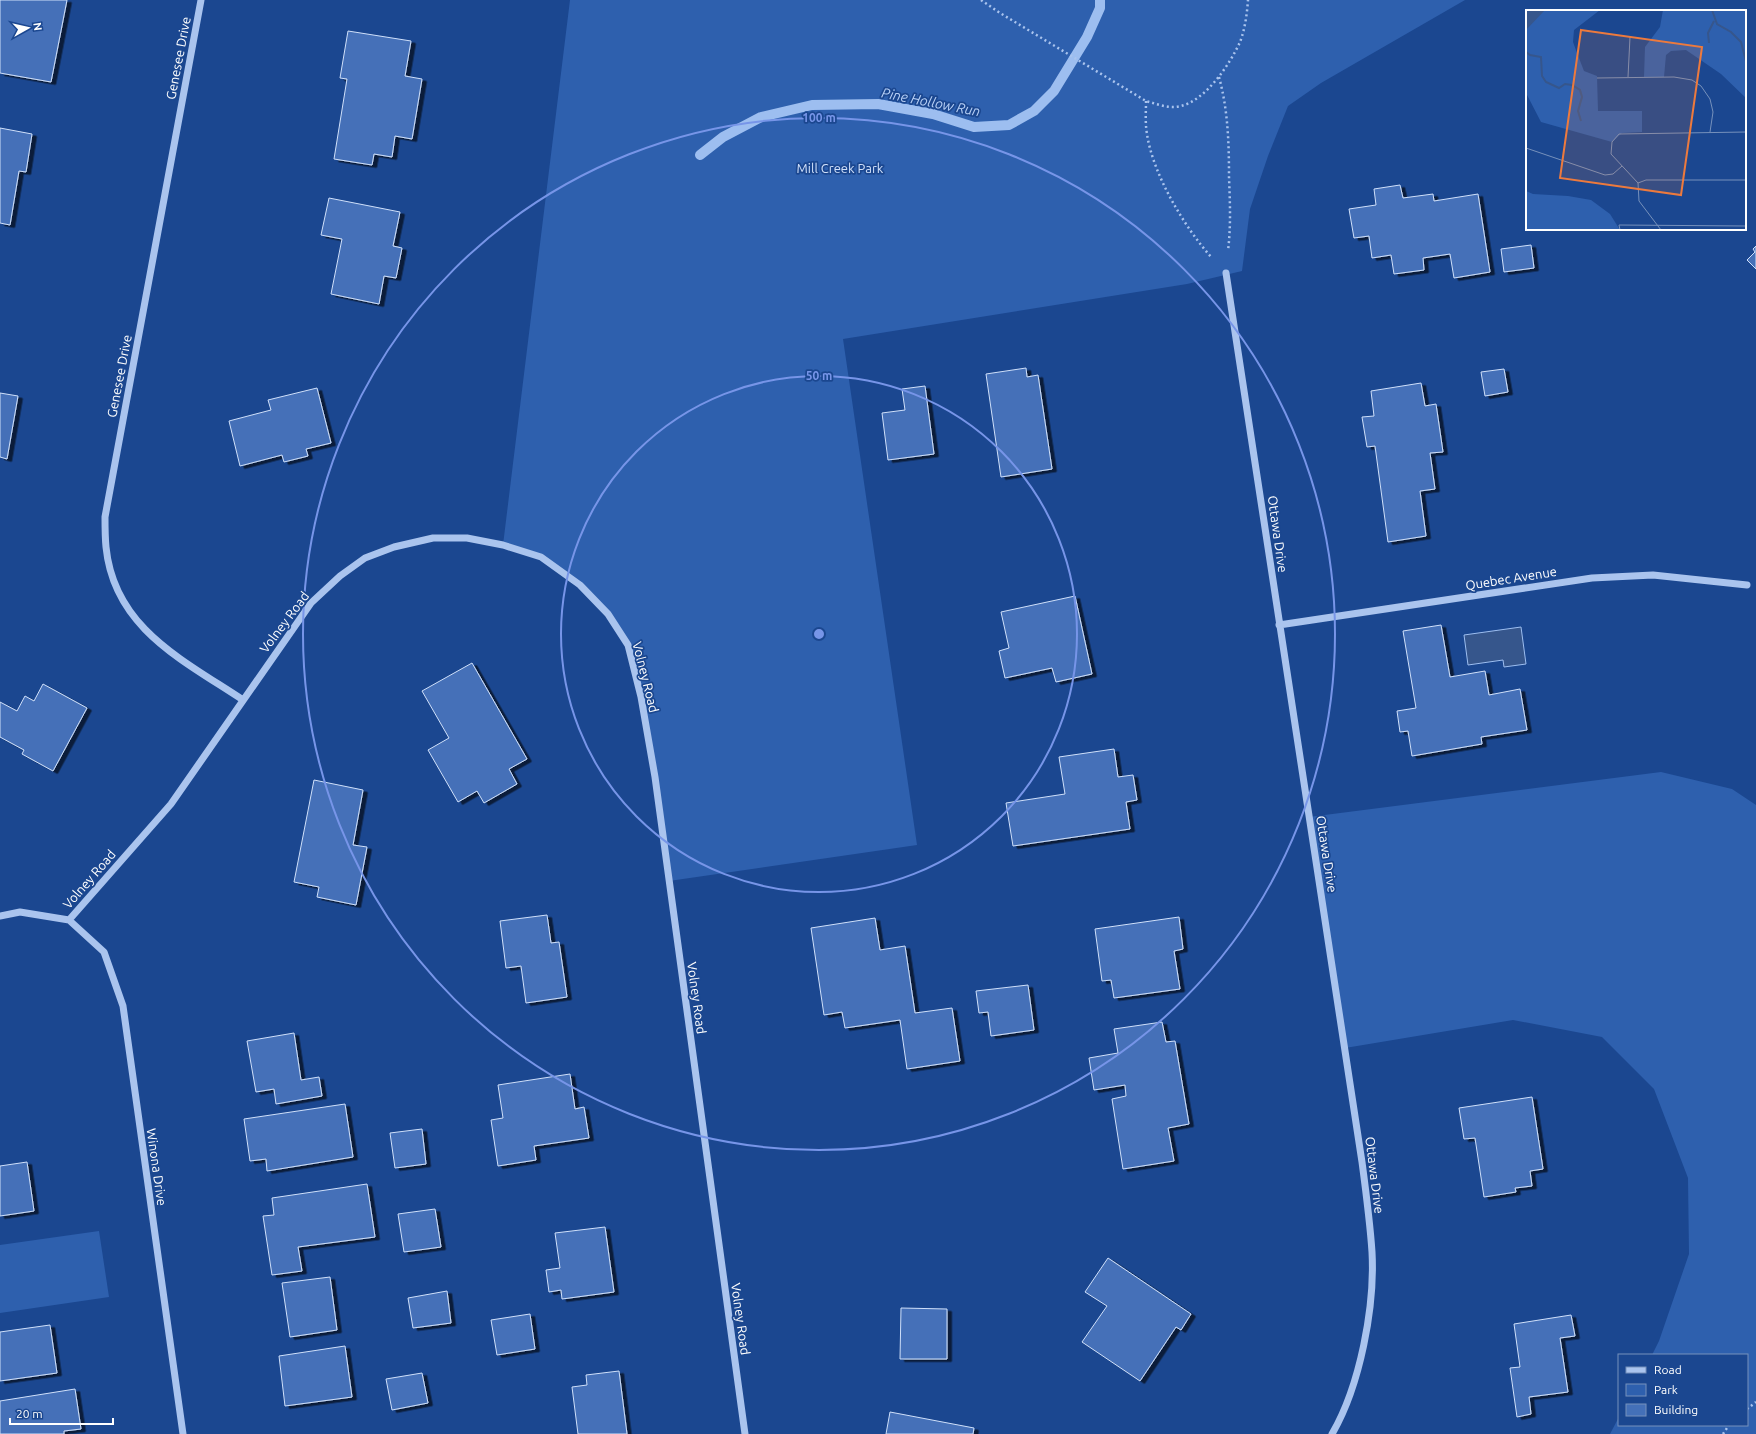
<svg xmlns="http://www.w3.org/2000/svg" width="1756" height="1434" viewBox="0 0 1756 1434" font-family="Ubuntu,sans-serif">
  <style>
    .green { fill: #2e60ae }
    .water { fill: #36568c; stroke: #9dbef0 }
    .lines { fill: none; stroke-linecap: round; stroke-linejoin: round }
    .stream { stroke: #9dbef0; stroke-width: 10 }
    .building { fill: #4470b8; stroke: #d0e0fa; filter: url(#shadow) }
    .path { stroke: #aac4ee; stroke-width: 2.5; stroke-dasharray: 2 3; stroke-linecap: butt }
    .minor { stroke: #aac4ee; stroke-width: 7 }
    .ring { fill: none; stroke: #7795e8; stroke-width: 2 }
    .labels { text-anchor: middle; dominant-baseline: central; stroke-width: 3.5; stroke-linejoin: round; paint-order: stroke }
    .street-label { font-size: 13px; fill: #fff; stroke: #1b4790 }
    .park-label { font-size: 13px; fill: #d0e0fa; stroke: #1b4790 }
    .water-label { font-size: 14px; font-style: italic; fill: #b6cff5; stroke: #1b4790 }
    .inset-river { fill: none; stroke: #36568c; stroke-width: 2 }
    .inset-road { fill: none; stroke: #7691bc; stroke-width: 1 }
    .view { fill: #ed7a3d; fill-opacity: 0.15; stroke: #ed7a3d; stroke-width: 2 }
    .inset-edge { fill: none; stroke: #fff; stroke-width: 2 }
    .centre { fill: #7795e8; stroke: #1b4790; stroke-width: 2 }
    .ring-label { font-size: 12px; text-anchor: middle; font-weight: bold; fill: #7795e8; stroke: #1b4790; stroke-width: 3.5; stroke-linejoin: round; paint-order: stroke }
  </style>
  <defs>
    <filter id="shadow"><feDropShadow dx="4.5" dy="2.5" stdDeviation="0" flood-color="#0009"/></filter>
  </defs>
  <rect width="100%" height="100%" fill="#1b4790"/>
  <!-- green -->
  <path class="green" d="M570 0H1465L1321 83 1288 106 1268 156 1250 209 1242 271 1187 284 843 339 917 845 669 881 655 777 628 645 608 614 580 585 541 557 503 545Z
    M1661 772 1732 789 1756 805V1434H1610L1619 1417V1425H1747V1355H1652L1659 1341 1689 1254 1688 1178 1654 1089 1602 1037 1513 1020 1345 1048 1309 817Z
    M99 1231 109 1297 0 1313V1245Z"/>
  <!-- water -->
  <path class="water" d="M1521 627 1526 664 1504 667 1503 660 1468 665 1464 635Z"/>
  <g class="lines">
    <!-- stream -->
    <path class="stream" d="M700 155 723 137 761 117 812 105 878 104 933 114 974 127 1009 125 1034 111 1054 91 1087 37 1100 8V0"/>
  </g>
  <!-- building -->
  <path class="building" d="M0 0H67L51 82 0 73Z
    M348 31 411 41 405 76 422 79 412 139 395 136 392 157 374 154 372 165 334 159 347 79 340 78Z
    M0 128 32 134 26 172 19 171 10 225 0 223Z
    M1400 185 1403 198 1433 194 1434 201 1478 194 1490 272 1454 278 1450 254 1423 258 1424 270 1394 274 1391 255 1372 258 1369 236 1354 238 1349 209 1376 205 1374 189Z
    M329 198 400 212 393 246 402 248 396 278 384 276 379 304 331 294 342 239 321 235Z
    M1531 245 1534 268 1504 272 1501 249Z
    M1756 246V269L1747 260 1755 252 1753 249Z
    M1026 368 1027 377 1038 375 1052 469 1001 477 986 374Z
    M1504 369 1508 392 1485 396 1481 372Z
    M1421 383 1425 406 1436 404 1443 452 1430 453 1435 489 1420 491 1426 536 1388 542 1375 446 1367 447 1362 417 1374 416 1371 391Z
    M925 386 934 454 888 460 882 413 905 410 902 389Z
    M317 388 331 443 306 449 308 456 284 462 282 455 240 466 229 421 271 410 268 400Z
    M0 393 18 396 7 459 0 457Z
    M1075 596 1092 674 1056 682 1052 668 1005 678 999 651 1009 648 1001 612Z
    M1441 625 1450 677 1485 671 1489 695 1520 689 1527 730 1481 737 1482 744 1412 756 1408 731 1400 732 1397 711 1416 708 1403 631Z
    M472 663 527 759 509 769 517 784 484 803 477 791 458 802 428 750 449 738 422 691Z
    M43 684 87 708 53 771 22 754 24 750 0 737V702L17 711 25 696 34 701Z
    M1114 749 1118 777 1133 775 1137 800 1126 802 1130 829 1013 846 1006 803 1065 794 1059 757Z
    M314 780 363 790 353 845 367 847 356 905 317 897 319 887 294 882Z
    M547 915 551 943 559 942 567 997 526 1003 521 966 506 968 500 921Z
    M1179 917 1183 949 1174 951 1180 989 1114 998 1111 980 1102 981 1095 929Z
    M875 918 880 950 905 946 915 1013 952 1008 960 1061 907 1069 900 1020 845 1028 842 1012 824 1015 811 928Z
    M1028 985 1034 1030 991 1036 988 1012 979 1013 976 991Z
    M1162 1022 1166 1042 1175 1041 1189 1124 1168 1128 1174 1161 1123 1169 1112 1099 1126 1096 1125 1085 1094 1090 1089 1058 1118 1053 1114 1029Z
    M294 1033 301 1080 319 1077 322 1096 276 1104 274 1089 256 1092 247 1041Z
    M570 1074 575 1109 584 1107 589 1138 534 1146 536 1160 498 1166 491 1120 503 1118 498 1085Z
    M1532 1097 1543 1169 1530 1171 1532 1186 1515 1188 1516 1192 1484 1197 1475 1138 1464 1139 1459 1108Z
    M345 1104 353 1157 267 1171 266 1159 250 1161 244 1119Z
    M422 1129 426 1164 395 1168 390 1133Z
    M27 1162 34 1211 0 1216V1166Z
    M367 1184 375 1237 298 1247 302 1271 272 1275 263 1216 274 1215 272 1198Z
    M435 1209 441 1247 404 1252 398 1214Z
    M605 1227 614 1292 562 1299 561 1290 549 1292 546 1270 560 1268 555 1233Z
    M1108 1258 1191 1314 1181 1330 1176 1327 1140 1381 1082 1342 1107 1306 1085 1292Z
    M330 1277 337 1330 290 1337 282 1283Z
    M447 1291 451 1323 413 1328 408 1298Z
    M901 1308 947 1309V1359H900Z
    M530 1314 535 1349 497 1355 491 1320Z
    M1571 1315 1575 1336 1560 1338 1568 1392 1529 1397 1531 1414 1517 1417 1510 1368 1520 1367 1514 1324Z
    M50 1325 57 1373 0 1381V1332Z
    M345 1346 352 1397 285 1406 279 1356Z
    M619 1371 627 1434H578L572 1387 587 1385 586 1375Z
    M422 1373 428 1403 392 1410 386 1379Z
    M75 1389 81 1429 64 1431V1434H0V1401Z
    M890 1412 974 1428 973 1434H886Z"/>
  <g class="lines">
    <!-- path -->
    <path class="path" d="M981 0 1000 13 1146 101C1157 104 1169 109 1181 106 1206 100 1230 64 1240 42 1245 29 1247 14 1248 0
      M1219 77C1228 110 1229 143 1229 177 1230 202 1231 226 1228 251
      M1146 101C1146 112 1145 123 1147 134 1153 175 1185 228 1212 258
      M1747 1409 1756 1402
      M1723 1434 1729 1425"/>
    <!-- minor -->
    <path class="minor" d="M201 0 105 517C105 527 105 537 106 547 114 628 183 660 243 700
      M1226 273 1362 1162C1366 1192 1370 1222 1372 1252 1375 1307 1360 1386 1332 1434
      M1279 625 1592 578 1653 575 1747 585
      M0 916 20 912 69 920
      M69 920 171 804 311 603 340 576 365 558 394 547 433 538H467L503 545 541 557 580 585 608 614 628 645 641 697 655 777 745 1434
      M69 920 104 952 123 1006 183 1434"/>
  </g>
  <!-- distance rings -->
  <g class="ring">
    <circle cx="819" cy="634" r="258"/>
    <circle cx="819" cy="634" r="516"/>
  </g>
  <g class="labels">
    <!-- street labels -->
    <g class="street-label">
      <text transform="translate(178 58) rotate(-79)">Genesee Drive</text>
      <text transform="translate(119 376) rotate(-79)">Genesee Drive</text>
      <text transform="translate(1278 534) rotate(82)">Ottawa Drive</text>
      <text transform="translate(1511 578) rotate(-9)">Quebec Avenue</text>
      <text transform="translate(284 622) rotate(-53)">Volney Road</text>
      <text transform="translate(646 677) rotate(76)">Volney Road</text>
      <text transform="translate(1327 854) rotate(81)">Ottawa Drive</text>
      <text transform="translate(89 879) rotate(-49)">Volney Road</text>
      <text transform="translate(697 998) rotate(82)">Volney Road</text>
      <text transform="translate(157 1167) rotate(82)">Winona Drive</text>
      <text transform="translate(1375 1175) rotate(83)">Ottawa Drive</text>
      <text transform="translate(741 1319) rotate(82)">Volney Road</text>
    </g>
    <!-- park labels -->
    <g class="park-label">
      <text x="840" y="168">Mill Creek Park</text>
    </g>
    <!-- water labels -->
    <g class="water-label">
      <text transform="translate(931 102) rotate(11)">Pine Hollow Run</text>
    </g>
  </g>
  <!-- overview -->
  <g transform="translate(1526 10)">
    <rect width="220" height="220" fill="#1b4790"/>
    <path d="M0 0H74L48 20 47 32 51 43 58 61 71 66 72 101H116V122L96 123 86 132 15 112 0 83ZM137 0H220V88L195 64 160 40 145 41 140 45 138 67H118L119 37 134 17ZM0 181 7 184 42 186 65 190 84 204 94 220H0Z" fill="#2e60ae"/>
    <path d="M0 0H19L0 20Z" fill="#36568c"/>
    <path class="inset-river" d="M186 0 191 14 205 22 215 32 220 51M183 33 182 23 188 11M0 42 4 45 15 47 16 66 20 72 33 78 39 74 46 75 54 80 56 87 52 101 55 111"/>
    <path class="inset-road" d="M102 67 104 27M71 68 148 67 166 70 175 76 184 89 187 102 184 122M0 138 79 165 87 164 96 156M112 173 85 144 86 132 93 124 220 122M112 173 120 170H220M112 173 113 191 135 220M94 220 93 215 220 216"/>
    <path class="view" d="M55 20 176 37 155 185 34 168Z"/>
    <rect width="220" height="220" class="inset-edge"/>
  </g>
  <circle cx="819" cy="634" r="6" class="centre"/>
  <g class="ring-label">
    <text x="819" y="122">100 m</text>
    <text x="819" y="380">50 m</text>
  </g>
  <!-- legend -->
  <rect x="1618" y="1354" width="130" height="72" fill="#1b4790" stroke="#7691bc"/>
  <rect x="1626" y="1367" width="20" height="6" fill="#aac4ee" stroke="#7691bc"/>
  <text x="1654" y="1374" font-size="12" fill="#ffffff">Road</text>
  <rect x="1626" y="1384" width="20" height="12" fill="#2e60ae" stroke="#7691bc"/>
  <text x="1654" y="1394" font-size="12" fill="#ffffff">Park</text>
  <rect x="1626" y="1404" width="20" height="12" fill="#4470b8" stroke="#7691bc"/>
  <text x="1654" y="1414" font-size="12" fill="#ffffff">Building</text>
  <!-- north arrow -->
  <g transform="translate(28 28) rotate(82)" stroke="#1b4790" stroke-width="3" paint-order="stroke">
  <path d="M0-3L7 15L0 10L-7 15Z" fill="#ffffff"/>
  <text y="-6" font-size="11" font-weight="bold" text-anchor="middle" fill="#ffffff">N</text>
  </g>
  <!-- scale -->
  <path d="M10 1418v6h103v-6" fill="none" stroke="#ffffff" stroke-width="2"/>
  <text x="16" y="1418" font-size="12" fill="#ffffff" stroke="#1b4790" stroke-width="3" paint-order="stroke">20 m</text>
</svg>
